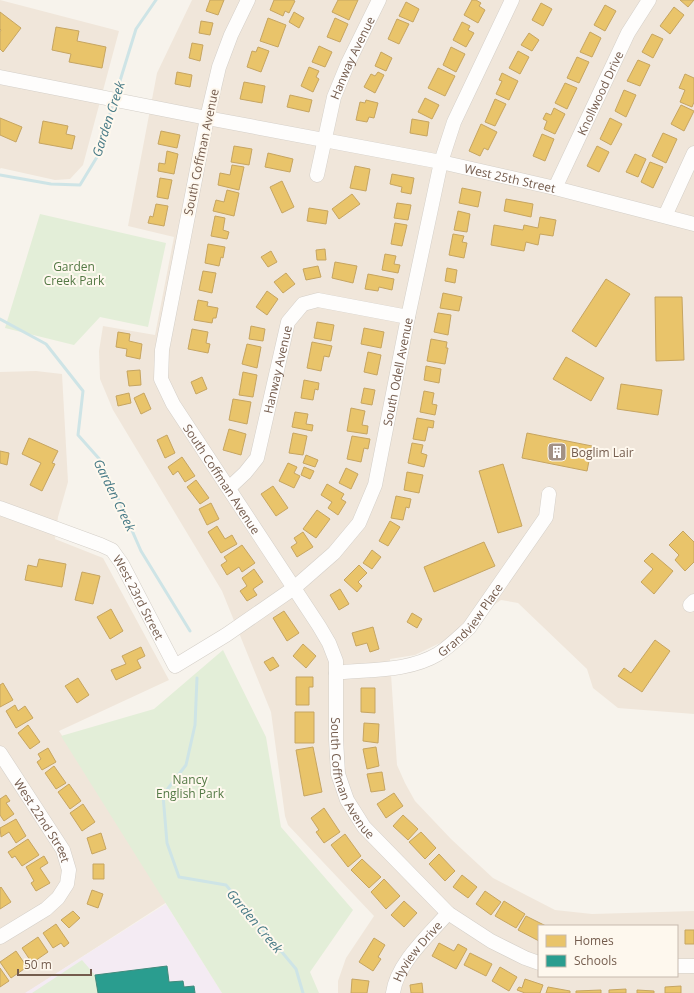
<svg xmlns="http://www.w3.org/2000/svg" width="694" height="993" viewBox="0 0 694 993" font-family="'Open Sans',sans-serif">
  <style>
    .residential { fill: #f0e6da; fill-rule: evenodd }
    .education { fill: #f4ebf3 }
    .green { fill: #e3eed8 }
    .homes { fill: #e9c46a; stroke: #c6a561 }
    .schools { fill: #2a9d8f; stroke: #408a7b }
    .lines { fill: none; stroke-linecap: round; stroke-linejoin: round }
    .stream { stroke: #cee4e6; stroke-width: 3 }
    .minor-casing { stroke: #d4cfc8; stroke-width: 15 }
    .minor { stroke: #fefdfc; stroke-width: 14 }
    .labels { text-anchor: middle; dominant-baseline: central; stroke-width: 4; stroke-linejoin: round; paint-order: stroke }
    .street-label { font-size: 12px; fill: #745c4d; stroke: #fef8ee }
    .park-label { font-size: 12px; fill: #547945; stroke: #fef8ee }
    .poi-label { font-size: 12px; fill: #745c4d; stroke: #fef8ee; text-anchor: start }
    .water-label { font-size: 13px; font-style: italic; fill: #477a86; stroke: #fef8ee }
  </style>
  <rect width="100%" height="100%" fill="#f7f3ec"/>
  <!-- residential -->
  <path class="residential" d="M0 0 119 31 83 165 70 179 55 180 1 168 0 169Z
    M192 0H694V714L618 708 593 688 587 669 518 603 501 600 442 642 415 655 390 659 397 765 405 783 415 801 451 839 493 878 555 910 592 914 694 911V993H338V981L346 958 374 916 288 825 285 816 271 712 222 591 113 410 100 379 99 351 103 326 155 335 174 237 128 226 157 73ZM539 926H677V976H539Z
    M36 371 62 374 68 482 58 517 55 539 103 558 169 680 59 731 170 900 26 993H0V372Z"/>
  <!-- education -->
  <path class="education" d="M166 904 222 993H25Z"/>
  <!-- green -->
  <path class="green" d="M40 214 166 243 148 327 100 317 74 345 5 328Z
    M223 650 266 737 281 827 353 910 310 972 319 993H222L61 736 154 709Z
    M82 960 95 975 98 993H32Z"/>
  <!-- homes -->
  <path class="homes" d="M210 0H224L218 15 206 11Z
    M274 0H293L295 1 289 13 285 11 283 16 270 10Z
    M338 0H358L349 20 332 12Z
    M472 0H476L481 3 479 6 485 10 478 23 464 15Z
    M680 0H694L688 7Z
    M406 2 419 9 413 22 399 16Z
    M541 3 552 9 543 26 532 20Z
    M605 5 616 11 605 31 594 25Z
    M674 7 684 15 670 34 660 26Z
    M0 12 21 28 3 52 0 49V32L1 30 0 29Z
    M294 12 304 18 299 28 289 22Z
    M268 18 286 25 278 47 260 41Z
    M335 18 348 24 340 42 327 37Z
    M397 19 409 24 399 44 388 39Z
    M201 21 213 23 210 35 199 33Z
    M462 22 470 26 468 30 474 33 466 47 453 40Z
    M56 27 79 31 77 41 106 47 102 68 69 62 71 54 52 50Z
    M590 32 601 38 592 57 580 52Z
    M529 33 539 40 532 51 521 45Z
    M652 34 663 39 653 58 642 52Z
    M192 43 203 45 200 61 189 58Z
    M319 46 332 52 325 67 312 62Z
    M258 47 269 51 261 72 247 67 252 51 256 52Z
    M451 47 465 54 456 72 443 65Z
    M518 51 529 57 520 74 509 68Z
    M381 52 392 58 386 71 375 66Z
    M577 57 589 62 579 83 567 78Z
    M638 60 650 65 640 86 627 81Z
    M309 67 319 71 316 77 319 79 313 92 301 86Z
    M438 68 455 76 445 96 428 88Z
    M177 72 192 75 190 87 175 84Z
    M378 72 384 75 375 93 364 87 371 74 375 76Z
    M502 73 518 81 509 100 496 94 502 81 499 80Z
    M685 74 694 78V102L692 107 680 102 685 90 679 88Z
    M244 82 265 86 262 103 240 99Z
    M565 83 577 88 567 109 555 103Z
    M624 90 636 95 626 117 615 111Z
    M290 95 312 100 309 112 287 107Z
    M425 98 439 105 432 119 418 112Z
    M495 99 506 104 495 126 485 122Z
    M366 100 378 103 374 118 369 117 367 122 356 120 360 102 365 103Z
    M681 105 694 111 684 131 671 124Z
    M554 108 565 114 555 134 544 129 547 121 543 119 546 113 551 115Z
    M0 118 22 127 16 142 0 135Z
    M610 118 622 124 611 145 600 139Z
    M412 119 429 122 427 136 410 133Z
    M43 121 68 126 66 134 75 136 72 149 39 143Z
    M481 124 497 132 488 150 484 148 480 156 469 151Z
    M161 131 180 135 177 148 158 144Z
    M663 133 677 139 666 163 652 156Z
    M542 134 554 139 545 161 533 156Z
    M234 146 252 149 249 165 231 162Z
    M597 146 609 152 599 172 587 166Z
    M167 151 178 154 174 174 158 171 159 163 165 164Z
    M268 153 293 159 290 172 265 167Z
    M635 154 646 159 638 177 626 172Z
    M650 162 663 167 653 188 641 182Z
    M232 165 244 167 239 190 218 185 220 173 230 175Z
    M355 166 370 169 366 191 350 188Z
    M392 174 414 178 411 194 401 192 402 187 390 184Z
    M160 178 172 180 168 199 157 197Z
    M282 181 294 207 282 213 270 187Z
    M462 188 481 192 478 207 459 203Z
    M227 190 239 193 234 216 213 211 216 200 224 202Z
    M352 194 360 204 339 219 332 209Z
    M506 199 533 204 531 217 504 211Z
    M397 203 411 205 408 220 394 218Z
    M156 204 168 206 164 226 148 223 150 216 153 217Z
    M309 208 328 211 326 224 307 221Z
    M458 211 470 214 467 232 454 230Z
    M215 216 225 218 223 230 229 232 227 239 211 236Z
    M540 217 556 220 553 236 540 234 538 245 526 242 524 251 491 245 494 225 523 230 524 225 538 228Z
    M395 223 407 225 402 246 391 244Z
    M453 234 464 236 462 242 467 243 464 258 449 255Z
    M208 244 225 247 223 258 221 257 219 266 205 263Z
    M325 249 326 260H317L316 250Z
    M271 251 277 262 268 267 261 257Z
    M385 254 396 256 394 264 400 265 398 273 382 270Z
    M335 262 357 266 353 283 332 278Z
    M318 266 321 277 306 280 303 269Z
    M447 268 457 270 455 283 445 281Z
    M203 271 216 273 212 293 199 290Z
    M286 273 295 284 283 293 274 282Z
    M368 274 394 279 392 290 379 287 378 291 365 289Z
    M606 279 630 294 596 347 572 331Z
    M267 291 278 299 267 315 256 307Z
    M443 293 462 297 459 311 440 308Z
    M655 297H682L684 360 656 361Z
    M198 300 208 302 207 306 218 308 216 318H213L212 323 194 320Z
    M438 313 451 315 448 335 434 332Z
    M317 322 334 325 331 341 314 338Z
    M251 326 265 329 263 341 249 339Z
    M364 328 384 332 381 348 361 344Z
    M192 329 208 332 206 343 210 344 208 353 188 349Z
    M118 332 130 334 129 341 142 344 140 359 126 356 127 349 116 347Z
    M431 339 447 342 446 348H448L445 364 427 361Z
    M312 342 332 346 329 357 324 356 321 371 307 368Z
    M247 344 261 347 257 368 242 364Z
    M368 352 381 355 377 375 364 372Z
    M566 357 604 378 591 401 553 379Z
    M426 366 441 369 439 383 424 380Z
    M140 370 141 385 129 386 127 371Z
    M243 372 257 375 253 397 239 395Z
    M202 377 207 389 196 394 191 382Z
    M304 380 319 383 318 390 315 389 313 400 301 398Z
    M621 384 662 390 658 415 617 409Z
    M364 388 375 390 372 405 361 403Z
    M424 391 434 393 432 404 437 405 435 415 420 412Z
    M129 393 131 403 118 406 116 396Z
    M144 393 151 409 141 414 134 398Z
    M233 399 251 402 247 424 229 420Z
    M351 408 365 411 362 425 368 426 367 434 347 431Z
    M295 412 308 414 306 424 313 425 312 431 292 427Z
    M417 418 434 421 433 428 428 427 425 441 413 439Z
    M229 429 246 434 241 455 223 450Z
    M293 433 307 436 303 455 289 453Z
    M527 433 592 446 587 471 522 458Z
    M167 435 175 453 165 458 157 440Z
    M352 436 370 439 368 449 364 448 361 462 347 459Z
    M29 438 58 451 52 463 55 464 42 491 30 485 41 463 22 454Z
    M412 443 423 445 421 453 427 455 424 467 408 463Z
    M0 451 9 453 7 465 0 463Z
    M306 455 318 460 315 467 303 463Z
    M182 457 195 476 185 482 178 471 173 475 168 467Z
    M288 463 297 467 294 473 300 476 294 488 279 481Z
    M503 464 522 526 498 533 479 471Z
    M304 467 314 471 310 479 301 475Z
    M346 468 358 474 351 489 339 483Z
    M407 472 423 475 419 493 404 490Z
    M196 480 209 498 200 504 187 487Z
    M327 484 344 494 341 499 346 502 338 515 328 508 332 502 321 495Z
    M273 486 288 508 276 516 261 494Z
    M396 496 411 499 409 508 406 507 403 520 391 518Z
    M211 503 219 519 207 525 199 509Z
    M317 510 330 519 316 538 303 529Z
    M390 521 400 527 388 546 379 541Z
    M217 526 225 539 232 535 237 544 221 553 208 532Z
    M683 531 694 542V562L685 571 675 560 679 555 669 545Z
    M303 532 313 547 297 557 291 547 297 543 294 538Z
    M484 542 495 566 434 592 424 567Z
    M242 545 255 563 242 572 239 567 227 575 221 565 227 561 224 557Z
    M372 550 381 557 372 569 363 563Z
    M652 553 673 571 654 594 641 582 653 569 644 561Z
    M39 559 66 564 62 587 25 580 28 565 37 567Z
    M359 565 367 573 358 582 362 586 357 592 344 580Z
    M254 569 263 582 253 589 257 595 247 601 240 591 247 586 242 578Z
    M82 572 100 576 93 604 75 600Z
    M340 589 349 604 339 610 330 595Z
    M111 609 123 631 110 639 97 617Z
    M284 611 299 633 287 641 273 618Z
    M412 613 422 619 417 628 407 622Z
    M373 627 379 649 370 652 367 643 356 646 352 633Z
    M655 640 670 651 642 692 618 676 624 668 631 673Z
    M303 644 316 656 306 668 293 656Z
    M141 647 145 656 137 660 141 668 116 680 111 670 126 664 122 656Z
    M273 657 279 666 270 671 264 662Z
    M296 677H313V687H309V705H296Z
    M78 678 89 695 77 703 65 686Z
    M3 683 13 700 0 707V685Z
    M361 688H375V713L361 712Z
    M15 705 18 711 25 706 33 718 16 728 6 711Z
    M295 712H314V743H295Z
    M364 723 379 724 378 743 363 741Z
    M28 725 40 742 30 749 18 733Z
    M313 747 322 792 304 796 296 750Z
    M376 747 379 766 367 769 363 749Z
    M48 748 56 762 42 770 37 762 41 759 38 754Z
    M54 766 66 783 56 789 45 773Z
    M382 772 385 790 371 792 367 774Z
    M69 784 81 801 70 809 58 792Z
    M394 793 403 806 386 818 377 804Z
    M6 795 10 801 6 803 14 814 4 821 0 815V799Z
    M83 804 95 822 82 831 70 813Z
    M324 808 340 832 324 843 316 832 319 830 311 818Z
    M403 815 418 829 408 840 393 826Z
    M16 819 26 836 16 843 9 832 1 837 0 828Z
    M421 832 436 848 425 859 409 842Z
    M101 833 106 849 92 854 87 838Z
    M345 834 361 856 348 867 331 845Z
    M28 839 39 855 22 866 15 856 12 858 8 852Z
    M439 854 455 871 445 881 429 864Z
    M44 856 48 863 40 868 50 883 36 891 31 883 34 881 26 867Z
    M362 859 381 877 369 888 351 870Z
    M93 864H104V879H93Z
    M462 875 477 887 468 898 453 887Z
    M384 879 400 896 386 909 371 892Z
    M1 887 11 902 0 909V888Z
    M92 890 103 894 98 908 87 904Z
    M485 891 501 902 491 915 476 904Z
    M404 901 417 913 404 927 391 915Z
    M504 901 525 914 516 928 495 916Z
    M73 911 80 918 69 928 61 920Z
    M526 916 546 926H539V941L518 930Z
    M56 924 69 943 64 947 61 943 53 948 43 933Z
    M685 930H694V944H685Z
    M38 937 48 952 32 963 22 948Z
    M374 938 385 945 378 957 381 959 373 971 359 962Z
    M439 943 454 951 458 944 467 949 456 969 432 956Z
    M16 951 27 967 11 978 0 962Z
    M470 953 492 964 486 976 464 965Z
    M500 967 517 977 509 991 492 981Z
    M0 968 9 981 0 987Z
    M352 979 369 981 367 993H351Z
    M525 979 543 985 540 993H525L517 990 519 987 522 988Z
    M422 983 423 993H411L410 985Z
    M681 986V993H665V987Z
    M548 987 570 991V993H546Z
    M626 989V993H609V990Z
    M601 990V993H576V991Z
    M637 990 654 991V993H637Z"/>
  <!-- schools -->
  <path class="schools" d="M167 966 169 982 183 981 184 987 194 986 195 993H98L95 975Z"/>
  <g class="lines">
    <!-- stream -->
    <path class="stream" d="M115 97 136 29 156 0
      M0 175 51 184 80 185 97 157 113 104
      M0 319 46 344 83 391 78 435 102 462 141 551 190 631
      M197 678 195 725 186 765 163 795 167 843 179 877 226 885 296 969 303 993"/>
    <defs>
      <g id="minor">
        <path id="s1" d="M248 0 231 35 219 67 207 118 162 350 161 379 173 404 319 626 329 643 336 661V739L338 774 347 800 364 827 448 913 491 941 525 958 539 963"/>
        <path id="s2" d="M0 77 207 118 441 162 555 188 694 224"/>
        <path id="s3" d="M317 175 334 97 348 63 379 0"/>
        <path id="s4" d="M555 188 628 33 649 0"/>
        <path d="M665 216 694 153"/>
        <path id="s5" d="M229 488 245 473 257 458 288 322 303 304 318 300 408 317"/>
        <path id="s6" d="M0 508 101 545 112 550 122 564 175 666 226 635 294 588 334 553 359 523 375 485 408 317 441 162 454 122 512 0"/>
        <path d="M690 605 694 601"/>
        <path id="s7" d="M336 673C369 669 408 672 438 654 449 647 459 637 469 628L546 517 549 494"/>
        <path id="s8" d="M0 753 63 850 69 870 67 884 58 898 46 909 0 937"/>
        <path d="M677 966H694"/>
        <path id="s9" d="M393 993C397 963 429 935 448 913"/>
      </g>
    </defs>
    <!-- minor casing -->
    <use href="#minor" class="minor-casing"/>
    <!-- minor -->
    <use href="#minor" class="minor"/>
  </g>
  <!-- icons -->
  <defs>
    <symbol id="building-square" viewBox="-11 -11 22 22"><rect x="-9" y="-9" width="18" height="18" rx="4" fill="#a29185" stroke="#fef8ee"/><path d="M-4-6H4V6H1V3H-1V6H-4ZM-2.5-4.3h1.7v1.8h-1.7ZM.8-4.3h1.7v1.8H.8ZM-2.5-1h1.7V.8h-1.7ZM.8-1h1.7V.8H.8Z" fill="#fff"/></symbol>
  </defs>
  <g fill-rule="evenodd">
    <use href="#building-square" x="546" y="441" width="22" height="22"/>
  </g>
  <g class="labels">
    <!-- street labels -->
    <g class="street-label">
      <text stroke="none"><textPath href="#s3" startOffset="123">Hanway Avenue</textPath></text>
      <text stroke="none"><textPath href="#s4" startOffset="105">Knollwood Drive</textPath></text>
      <text transform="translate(201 152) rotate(-78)">South Coffman Avenue</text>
      <text stroke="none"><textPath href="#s2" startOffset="520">West 25th Street</textPath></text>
      <text stroke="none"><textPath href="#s5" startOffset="132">Hanway Avenue</textPath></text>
      <text stroke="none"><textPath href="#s6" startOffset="643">South Odell Avenue</textPath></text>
      <text stroke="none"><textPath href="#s1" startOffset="508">South Coffman Avenue</textPath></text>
      <text stroke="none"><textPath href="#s6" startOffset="174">West 23rd Street</textPath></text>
      <text stroke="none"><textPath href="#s7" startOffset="152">Grandview Place</textPath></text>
      <text stroke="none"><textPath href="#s1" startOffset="844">South Coffman Avenue</textPath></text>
      <text stroke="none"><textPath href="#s8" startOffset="80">West 22nd Street</textPath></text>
      <text stroke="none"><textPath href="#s9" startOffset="49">Hyview Drive</textPath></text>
    </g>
    <!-- park labels -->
    <g class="park-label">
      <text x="74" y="266">Garden<tspan x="74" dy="14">Creek Park</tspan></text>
      <text x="190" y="779">Nancy<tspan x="190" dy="14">English Park</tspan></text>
    </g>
    <!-- poi labels -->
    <g class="poi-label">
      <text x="571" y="452">Boglim Lair</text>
    </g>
    <!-- water labels -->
    <g class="water-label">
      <text transform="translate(108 119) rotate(-72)">Garden Creek</text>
      <text transform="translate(115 495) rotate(64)">Garden Creek</text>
      <text transform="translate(255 921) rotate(50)">Garden Creek</text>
    </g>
  </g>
  <!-- legend -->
  <rect x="538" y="925" width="140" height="52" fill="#fef8ee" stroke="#c7baae"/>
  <rect x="546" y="935" width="20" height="12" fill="#e9c46a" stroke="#c7baae"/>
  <text x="574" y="945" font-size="12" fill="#745c4d">Homes</text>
  <rect x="546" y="955" width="20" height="12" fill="#2a9d8f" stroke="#c7baae"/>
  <text x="574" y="965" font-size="12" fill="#745c4d">Schools</text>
  <!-- scale -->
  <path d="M18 969v6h73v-6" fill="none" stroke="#745c4d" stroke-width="2"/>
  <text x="24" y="969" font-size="12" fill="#745c4d" stroke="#fef8ee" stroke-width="3" paint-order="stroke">50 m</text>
</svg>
